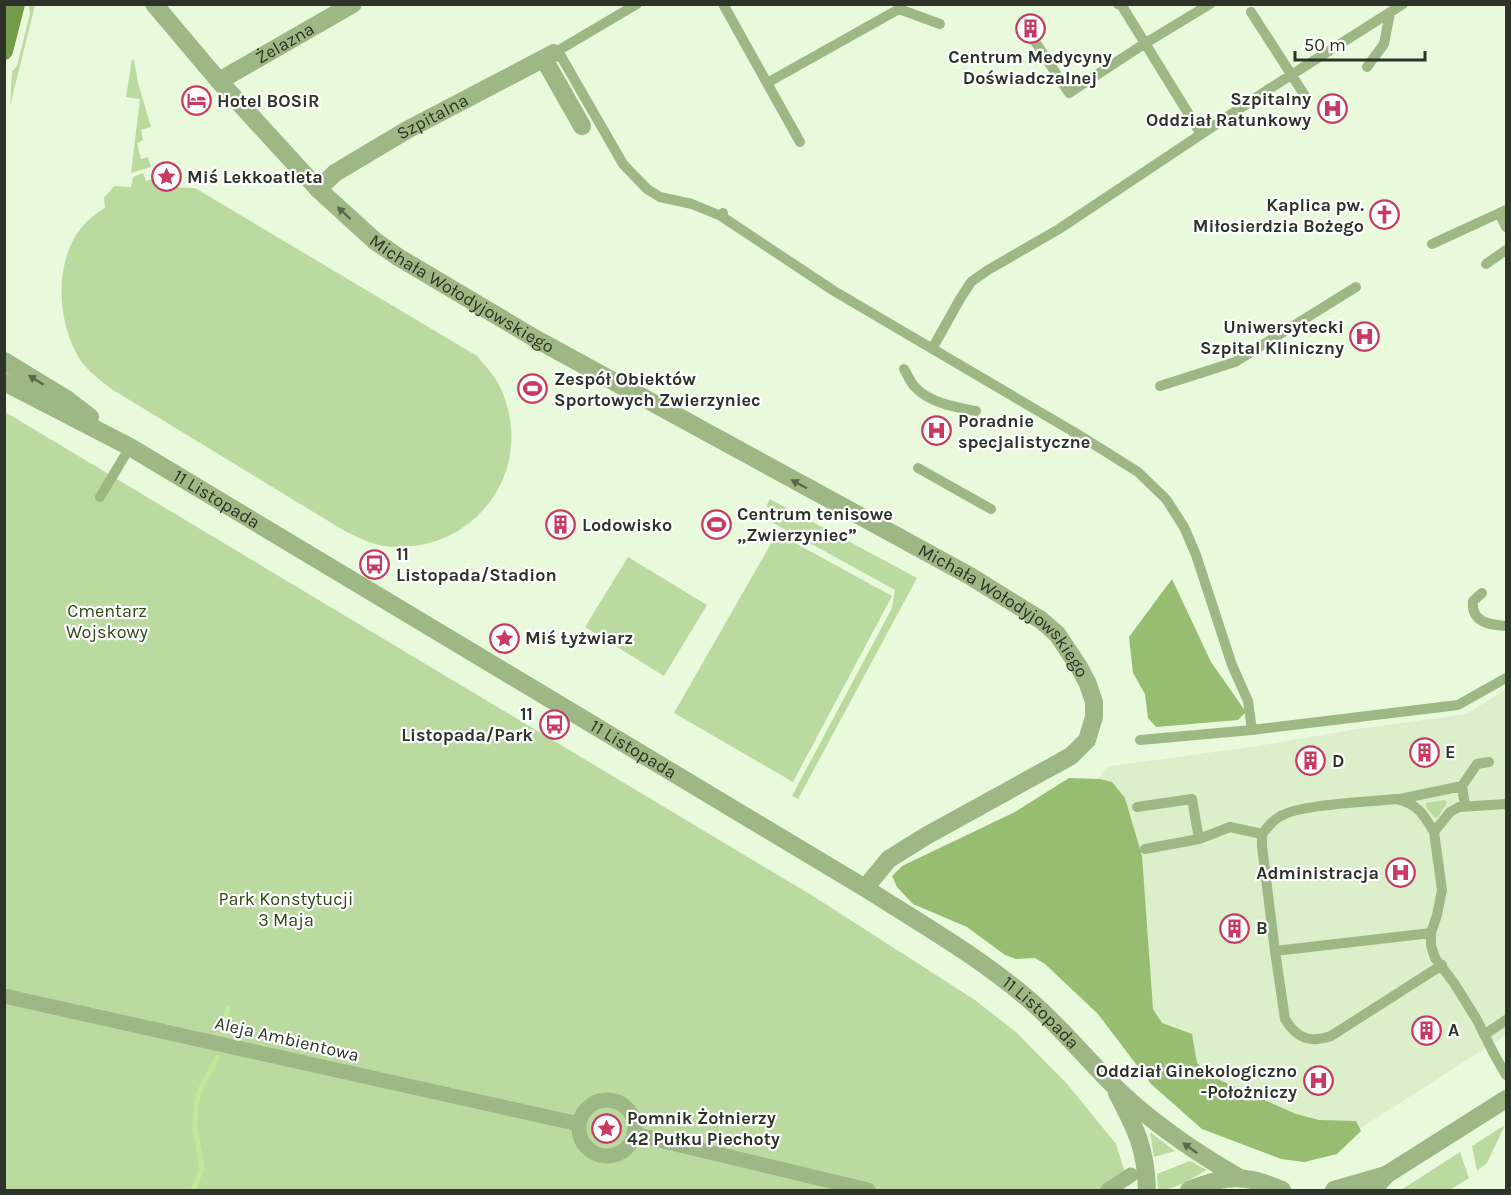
<svg xmlns="http://www.w3.org/2000/svg" width="1511" height="1195" viewBox="0 0 1511 1195" font-family="Karla,sans-serif">
  <style>
    .built { fill: #dbefcb }
    .green { fill: #bbda9f }
    .forest { fill: #96bd70 }
    .lines { fill: none; stroke-linecap: round; stroke-linejoin: round }
    .stream { stroke: #bfe899; stroke-width: 5 }
    .service { stroke: #9db885; stroke-width: 10 }
    .pedestrian { stroke: #9db885; stroke-width: 15 }
    .minor { stroke: #9db885; stroke-width: 18 }
    .tertiary { stroke: #9db885; stroke-width: 18 }
    .secondary { stroke: #749b4b; stroke-width: 18 }
    .oneway { fill: #5a684d }
    .labels { text-anchor: middle; dominant-baseline: central; stroke-width: 4.5; stroke-linejoin: round; paint-order: stroke }
    .street-label { font-size: 18px; fill: #2d3328; stroke: #fff }
    .poi-label { font-size: 18px; font-weight: bold; fill: #2d3328; stroke: #fff; text-anchor: start }
    .park-label { font-size: 18px; fill: #2f4811; stroke: #fff }
  </style>
  <rect width="100%" height="100%" fill="#e9fadc"/>
  <!-- built -->
  <path class="built" d="M1506 689V1035L1306 1163 1284 1153 1118 1038 1092 788 1105 769 1111 766 1258 746 1351 730 1467 714Z"/>
  <!-- green -->
  <path class="green" d="M29 5H35L10 106 12 72 17 66 30 14Z
    M132 59 134 60 138 83 151 127 141 130 143 140 137 143 141 159 148 157 151 167 131 173 140 99 126 97Z
    M143 173 146 181 165 175 170 187 195 188 477 356C487 368 498 379 503 394 534 471 476 550 394 547 376 547 359 538 343 530L113 390C101 381 87 371 79 358 52 312 53 236 105 208L104 198 114 186 131 187 133 177Z
    M5 412 813 896 975 1000 1017 1033 1068 1085 1116 1144 1125 1173 1124 1190H5Z
    M770 499 917 578 798 799 792 796 892 608 895 590 766 519 770 509 766 506Z
    M777 533 892 596 793 782 674 713Z
    M628 557 707 605 664 676 585 627Z
    M1445 800 1447 803 1438 817 1435 818 1426 807V803Z
    M1505 1125 1487 1163 1477 1171 1472 1146Z
    M1150 1132 1175 1151 1154 1157Z
    M1460 1152 1469 1178 1450 1190H1401Z
    M1190 1161 1207 1170C1191 1178 1175 1191 1158 1190L1157 1174Z"/>
  <!-- forest -->
  <path class="forest" d="M1172 579 1211 662 1246 712 1238 720 1156 727 1148 718 1145 694 1133 673 1129 637Z
    M1069 778 1100 779 1112 782 1125 798 1142 856 1153 1009 1162 1023 1192 1034 1197 1063 1215 1078 1296 1114 1319 1120 1356 1121 1361 1131 1337 1154 1304 1162 1281 1159 1202 1129 1151 1084 1098 1014 1045 964 1035 958 1016 959 1005 955 967 927 913 904 897 887 892 876 902 866 1015 812Z"/>
  <g class="lines">
    <!-- stream -->
    <path class="stream" d="M223 1028 228 1009
      M193 1190 202 1168 195 1128 196 1107 199 1092 217 1058"/>
    <!-- service -->
    <path class="service" d="M723 4 767 83 899 9 940 24
      M1118 4 1122 6 1201 134
      M1251 12 1307 99
      M1036 43 1069 93 1144 44 1210 4
      M558 51 623 164 647 189 660 197 692 204 721 216
      M554 53 637 4
      M1367 67 1384 44 1390 13
      M767 83 800 142
      M723 213 721 216 834 291 1079 435 1138 472 1166 499 1184 527 1196 555 1232 665 1248 701 1252 730
      M1500 215 1506 227
      M1432 244 1506 210
      M1486 264 1506 250
      M932 349 960 299 971 282 988 270 1059 229 1269 89 1403 4
      M904 369C907 374 910 381 914 386 929 403 955 407 976 411
      M1160 386 1235 362 1356 287
      M918 468 991 509
      M100 497 130 447
      M1482 593 1473 601C1471 622 1489 625 1506 626
      M1140 740 1252 730 1458 705 1506 678
      M1462 786 1477 764 1489 762
      M1400 799 1462 786 1465 806
      M1506 804 1459 807 1450 812 1434 832C1424 815 1417 803 1396 799 1369 802 1299 804 1279 817 1272 821 1267 828 1262 834V846L1275 951 1431 933V945L1435 958 1454 983 1477 1020 1494 1054 1506 1075
      M1137 807 1192 799 1199 839
      M1145 849 1199 839 1230 827 1262 834
      M1431 933 1437 915 1442 890 1434 832
      M1275 951 1285 1019C1297 1039 1310 1043 1331 1036L1442 965
      M1484 1035 1506 1020"/>
    <!-- pedestrian -->
    <path class="pedestrian" d="M4 996 579 1124
      M579 1128a28 28 0 1 1 56 0a28 28 0 1 1-56 0Z
      M634 1134 868 1190
      M1108 1190 1131 1175"/>
    <!-- minor -->
    <g class="minor">
      <path id="s1" d="M154 4 219 81 318 189 375 241 398 257 536 339 970 576 1041 620 1057 634 1079 667 1088 684 1094 702V717L1087 740 1071 756 926 836 889 859 865 888"/>
      <path d="M544 59 582 126"/>
      <path id="s2" d="M219 81 353 4"/>
      <path id="s3" d="M318 189 335 173 407 130 554 53"/>
    </g>
    <!-- tertiary -->
    <g class="tertiary">
      <path d="M4 361 68 400 90 417"/>
      <path id="s4" d="M4 382 130 447 865 888C923 925 983 959 1034 1004 1062 1029 1085 1057 1111 1083 1149 1121 1193 1151 1240 1178"/>
      <path d="M1117 1093C1136 1129 1146 1149 1147 1190"/>
      <path d="M1189 1190C1225 1175 1246 1174 1282 1190"/>
      <path d="M1334 1190 1386 1175"/>
      <path d="M1373 1190 1386 1175 1506 1099"/>
    </g>
    <!-- secondary -->
    <path class="secondary" d="M4 51 16 4"/>
  </g>
  <!-- one-way arrows -->
  <defs><path id="oneway-solid" d="M-6-.8H1V-3.2L6.5 0L1 3.2V.8H-6Z" transform="scale(1.5)"/></defs>
  <g class="oneway">
    <use href="#oneway-solid" transform="translate(344 213) rotate(-137)"/>
    <use href="#oneway-solid" transform="translate(36 380) rotate(-148)"/>
    <use href="#oneway-solid" transform="translate(799 484) rotate(-152)"/>
    <use href="#oneway-solid" transform="translate(1190 1148) rotate(-144)"/>
  </g>
  <!-- icons -->
  <defs>
    <symbol id="building-ring" viewBox="-11 -11 22 22"><circle r="9.5" fill="#fff" stroke="#c83a62" stroke-width="1.5"/><path d="M-4-6H4V6H1V3H-1V6H-4ZM-2.5-4.3h1.7v1.8h-1.7ZM.8-4.3h1.7v1.8H.8ZM-2.5-1h1.7V.8h-1.7ZM.8-1h1.7V.8H.8Z" fill="#c83a62"/></symbol>
    <symbol id="hotel-ring" viewBox="-11 -11 22 22"><circle r="9.5" fill="#fff" stroke="#c83a62" stroke-width="1.5"/><path d="M-6-4.5h1.5V1H6V5H4.5V3h-9V5H-6ZM-4 0a1.8 1.8 0 1 1 3.6 0ZM.5 0V-2.5h3Q6-2.5 6 0Z" fill="#c83a62"/></symbol>
    <symbol id="hospital-ring" viewBox="-11 -11 22 22"><circle r="9.5" fill="#fff" stroke="#c83a62" stroke-width="1.5"/><path d="M-5-5h3v3.5h4V-5h3V5h-3V1.5h-4V5h-3Z" fill="#c83a62"/></symbol>
    <symbol id="sight-ring" viewBox="-11 -11 22 22"><circle r="9.5" fill="#fff" stroke="#c83a62" stroke-width="1.5"/><path d="M0-6L1.8-2.2L6-1.7L2.9 1.2L3.7 5.4L0 3.3L-3.7 5.4L-2.9 1.2L-6-1.7L-1.8-2.2Z" fill="#c83a62"/></symbol>
    <symbol id="church-ring" viewBox="-11 -11 22 22"><circle r="9.5" fill="#fff" stroke="#c83a62" stroke-width="1.5"/><path d="M-1.2-6h2.4v3.5h3.3v2.4h-3.3V6h-2.4V-.1h-3.3v-2.4h3.3Z" fill="#c83a62"/></symbol>
    <symbol id="stadium-ring" viewBox="-11 -11 22 22"><circle r="9.5" fill="#fff" stroke="#c83a62" stroke-width="1.5"/><path d="M0-5a6.5 5 0 1 0 0 10a6.5 5 0 1 0 0-10ZM-3.5-1.8h7v3.6h-7Z" fill="#c83a62"/></symbol>
    <symbol id="bus-ring" viewBox="-11 -11 22 22"><circle r="9.5" fill="#fff" stroke="#c83a62" stroke-width="1.5"/><path d="M-5-6H5V4H4V6H2V4H-2V6H-4V4H-5ZM-3.5-4V0h7V-4ZM-3.5 1.2v1.5H-2V1.2ZM2 1.2v1.5H3.5V1.2Z" fill="#c83a62"/></symbol>
  </defs>
  <g fill-rule="evenodd">
    <use href="#building-ring" x="1014" y="12" width="33" height="33"/>
    <use href="#hotel-ring" x="180" y="84" width="33" height="33"/>
    <use href="#hospital-ring" x="1316" y="92" width="33" height="33"/>
    <use href="#sight-ring" x="150" y="160" width="33" height="33"/>
    <use href="#church-ring" x="1368" y="198" width="33" height="33"/>
    <use href="#hospital-ring" x="1348" y="320" width="33" height="33"/>
    <use href="#stadium-ring" x="516" y="372" width="33" height="33"/>
    <use href="#hospital-ring" x="920" y="414" width="33" height="33"/>
    <use href="#stadium-ring" x="700" y="508" width="33" height="33"/>
    <use href="#building-ring" x="544" y="508" width="33" height="33"/>
    <use href="#bus-ring" x="358" y="548" width="33" height="33"/>
    <use href="#sight-ring" x="488" y="622" width="33" height="33"/>
    <use href="#bus-ring" x="538" y="708" width="33" height="33"/>
    <use href="#building-ring" x="1408" y="736" width="33" height="33"/>
    <use href="#building-ring" x="1294" y="744" width="33" height="33"/>
    <use href="#hospital-ring" x="1384" y="856" width="33" height="33"/>
    <use href="#building-ring" x="1218" y="912" width="33" height="33"/>
    <use href="#building-ring" x="1410" y="1014" width="33" height="33"/>
    <use href="#hospital-ring" x="1302" y="1064" width="33" height="33"/>
    <use href="#sight-ring" x="590" y="1112" width="33" height="33"/>
  </g>
  <g class="labels">
    <!-- street labels -->
    <g class="street-label">
      <text stroke="none"><textPath href="#s2" startOffset="76">Żelazna</textPath></text>
      <text stroke="none"><textPath href="#s3" startOffset="136">Szpitalna</textPath></text>
      <text stroke="none"><textPath href="#s1" startOffset="426">Michała Wołodyjowskiego</textPath></text>
      <text stroke="none"><textPath href="#s4" startOffset="243">11 Listopada</textPath></text>
      <text stroke="none"><textPath href="#s1" startOffset="1056">Michała Wołodyjowskiego</textPath></text>
      <text stroke="none"><textPath href="#s4" startOffset="729">11 Listopada</textPath></text>
      <text stroke="none"><textPath href="#s4" startOffset="1215">11 Listopada</textPath></text>
      <text transform="translate(287 1039) rotate(13)">Aleja Ambientowa</text>
    </g>
    <!-- poi labels -->
    <g class="poi-label">
      <text x="1030" y="57" text-anchor="middle">Centrum Medycyny<tspan x="1030" dy="21">Doświadczalnej</tspan></text>
      <text x="1311" y="99" text-anchor="end">Szpitalny<tspan x="1311" dy="21">Oddział Ratunkowy</tspan></text>
      <text x="217" y="101">Hotel BOSiR</text>
      <text x="187" y="177">Miś Lekkoatleta</text>
      <text x="1364" y="205" text-anchor="end">Kaplica pw.<tspan x="1364" dy="21">Miłosierdzia Bożego</tspan></text>
      <text x="1344" y="327" text-anchor="end">Uniwersytecki<tspan x="1344" dy="21">Szpital Kliniczny</tspan></text>
      <text x="554" y="379">Zespół Obiektów<tspan x="554" dy="21">Sportowych Zwierzyniec</tspan></text>
      <text x="958" y="421">Poradnie<tspan x="958" dy="21">specjalistyczne</tspan></text>
      <text x="737" y="514">Centrum tenisowe<tspan x="737" dy="21">„Zwierzyniec”</tspan></text>
      <text x="582" y="525">Lodowisko</text>
      <text x="396" y="554">11<tspan x="396" dy="21">Listopada/Stadion</tspan></text>
      <text x="525" y="638">Miś Łyżwiarz</text>
      <text x="533" y="714" text-anchor="end">11<tspan x="533" dy="21">Listopada/Park</tspan></text>
      <text x="1445" y="752">E</text>
      <text x="1332" y="761">D</text>
      <text x="1379" y="873" text-anchor="end">Administracja</text>
      <text x="1256" y="928">B</text>
      <text x="1448" y="1030">A</text>
      <text x="1297" y="1071" text-anchor="end">Oddział Ginekologiczno<tspan x="1297" dy="21">-Położniczy</tspan></text>
      <text x="627" y="1118">Pomnik Żołnierzy<tspan x="627" dy="21">42 Pułku Piechoty</tspan></text>
    </g>
    <!-- park labels -->
    <g class="park-label">
      <text x="107" y="611">Cmentarz<tspan x="107" dy="21">Wojskowy</tspan></text>
      <text x="286" y="899">Park Konstytucji<tspan x="286" dy="21">3 Maja</tspan></text>
    </g>
  </g>
  <!-- border -->
  <rect width="1511" height="1195" fill="none" stroke="#2d3328" stroke-width="12"/>
  <!-- scale -->
  <path d="M1295 51v9h130v-9" fill="none" stroke="#2d3328" stroke-width="3"/>
  <text x="1304" y="51" font-size="18" fill="#2d3328" stroke="#ffffff" stroke-width="4.5" paint-order="stroke">50 m</text>
</svg>
